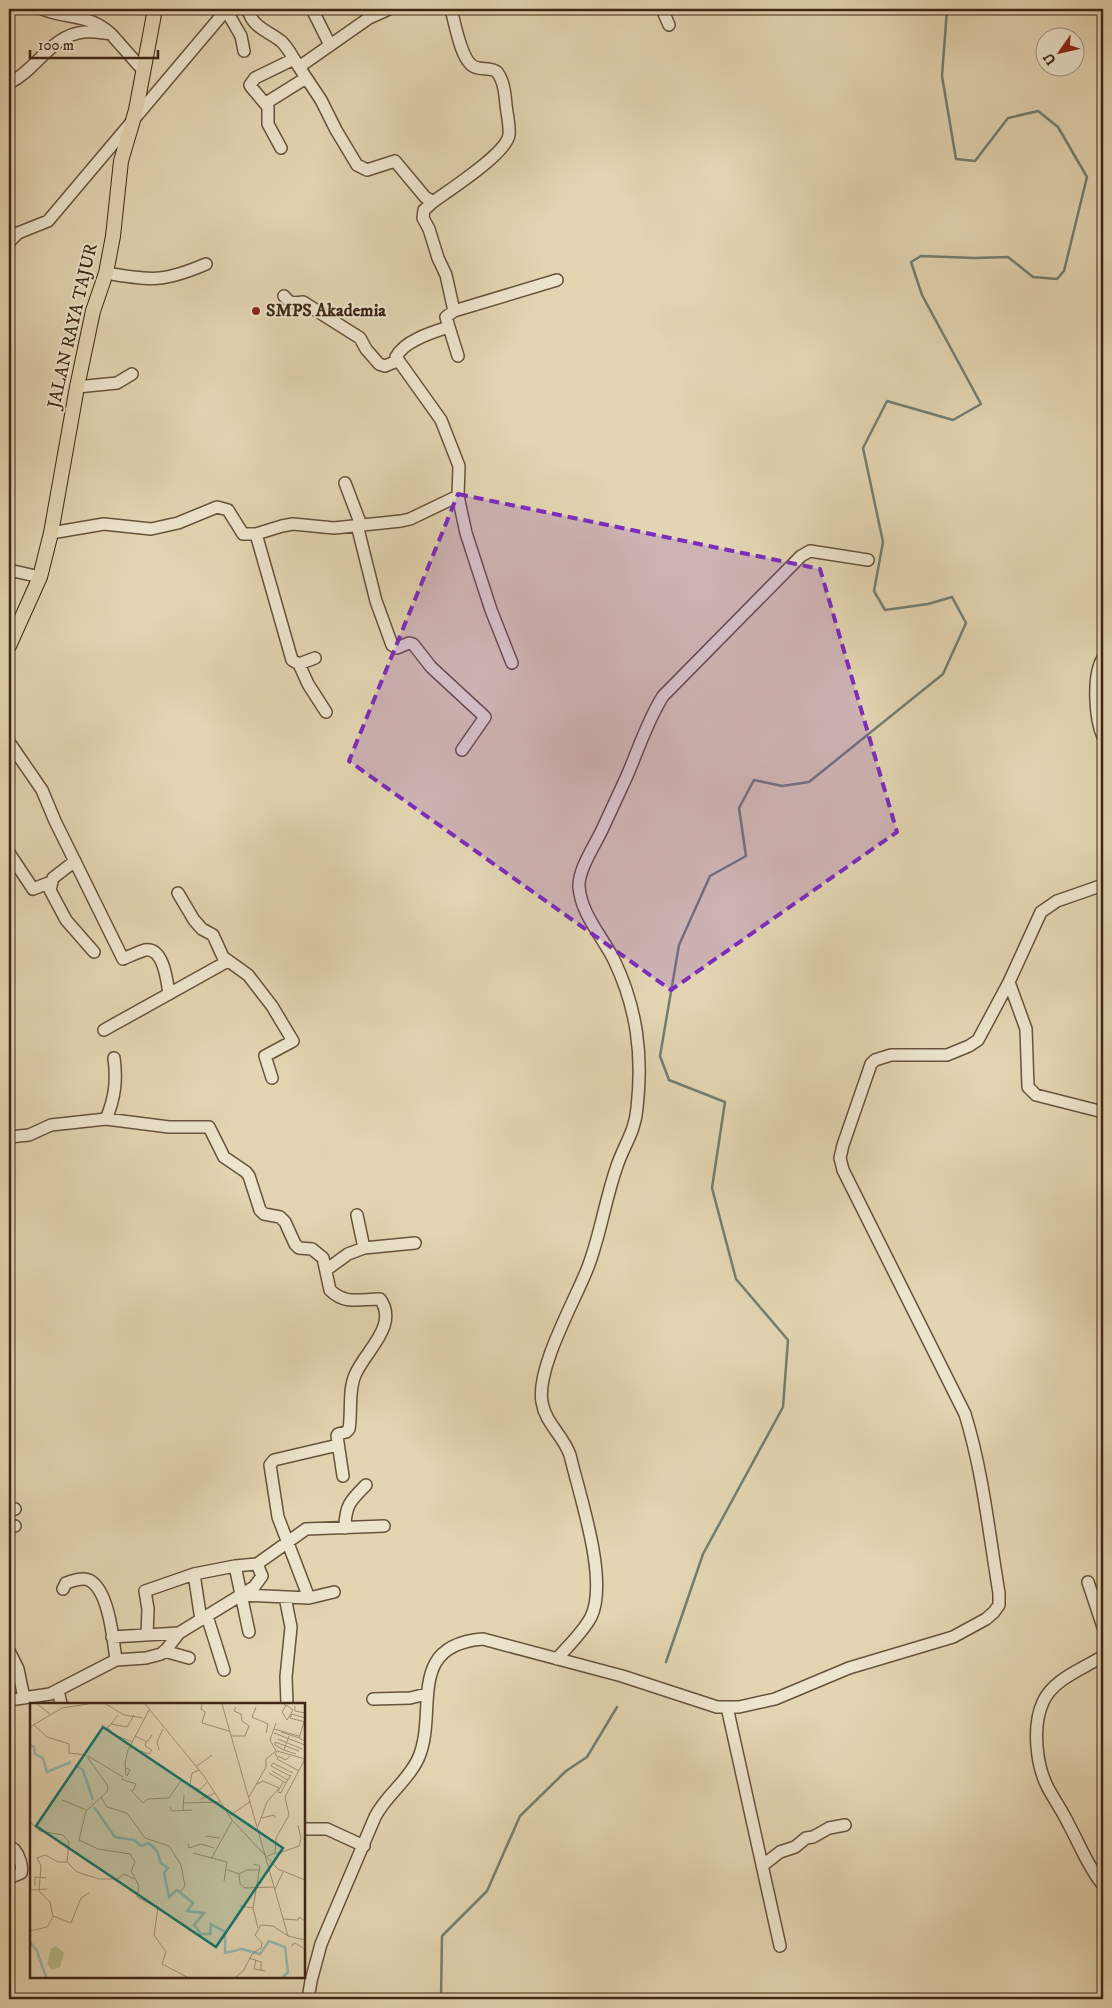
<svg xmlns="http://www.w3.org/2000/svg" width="1112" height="2008" viewBox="0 0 1112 2008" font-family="'IM FELL DW Pica',serif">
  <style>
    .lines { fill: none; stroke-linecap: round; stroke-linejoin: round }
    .stream { stroke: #727e72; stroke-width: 2.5 }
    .minor-casing { stroke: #67523c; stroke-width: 14 }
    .major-casing { stroke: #3e2614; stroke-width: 16 }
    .minor { stroke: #ede4cd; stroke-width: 11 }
    .major { stroke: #e3d5b2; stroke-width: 14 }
    .marked { fill: #7b2cbf; fill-opacity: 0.2; stroke: #7b2cbf; stroke-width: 4; stroke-dasharray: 10 6; stroke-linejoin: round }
    .poi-dot { fill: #8f2418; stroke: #ede4cd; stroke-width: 2 }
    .labels { text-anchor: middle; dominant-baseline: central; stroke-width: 4; stroke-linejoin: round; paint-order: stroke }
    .poi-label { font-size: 18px; font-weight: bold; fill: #3e2614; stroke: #ede4cd; text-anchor: start }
    .street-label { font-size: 18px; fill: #3e2614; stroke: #ede4cd }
    .inset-river { fill: none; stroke: #95b8b0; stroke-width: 2.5 }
    .inset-road { fill: none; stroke: #a18f73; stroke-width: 1 }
    .view { fill: #0f766e; fill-opacity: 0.15; stroke: #0f766e; stroke-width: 2.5 }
    .inset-edge { fill: none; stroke: #3e2614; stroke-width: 2.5 }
  </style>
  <rect width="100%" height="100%" fill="#e3d5b2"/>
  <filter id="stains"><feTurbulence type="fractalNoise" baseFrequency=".004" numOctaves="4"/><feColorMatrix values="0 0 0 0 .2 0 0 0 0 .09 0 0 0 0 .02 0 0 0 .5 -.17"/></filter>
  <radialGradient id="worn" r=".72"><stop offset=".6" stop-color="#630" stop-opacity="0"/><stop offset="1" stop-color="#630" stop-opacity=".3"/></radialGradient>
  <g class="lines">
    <!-- stream -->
    <path class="stream" d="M666 1662 703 1554 783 1407 788 1340 736 1279 712 1188 725 1102 669 1080 660 1056 679 945 710 876 746 856 739 808 754 780 782 786 809 782 943 674 966 623 952 597 928 604 885 610 874 591 883 542 863 448 887 401 953 420 981 404 922 295 911 262 921 256 975 258 1008 257 1033 277 1057 279 1064 271 1087 177 1058 127 1038 111 1008 118 975 161 956 159 942 76 947 9
      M441 1999 442 1936 487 1891 520 1816 566 1771 587 1757 617 1707"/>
    <defs>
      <path id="minor" d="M42 9C68 19 89 14 111 34
        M248 9C252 28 269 31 282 42 287 47 291 54 294 59
        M312 9 330 45
        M662 9 669 25
        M226 10 241 36 244 51
        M299 67 321 100 336 130 357 165 367 170 395 161 425 197 433 202 424 210 423 218 429 229 438 258 446 275 454 311
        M9 83C37 70 51 35 84 32 93 31 102 33 111 34L142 69
        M266 103 306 78
        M281 148 268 124V107L252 88 250 85 255 78 294 59 299 67 369 18 389 9
        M433 202C449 190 506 154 509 135 510 126 507 114 506 105 505 94 504 81 497 72 492 67 481 70 475 67 461 62 455 23 451 9
        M9 242 18 233 48 221 227 9
        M106 273C151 281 164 282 206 264
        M284 296C290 304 293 303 303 302L360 338 366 349 379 364 385 366 397 361
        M449 327 458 356
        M77 387 117 383 132 374
        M345 483 361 525
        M357 525 376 601 392 645 397 648 409 643 413 644 431 667 485 717 462 750
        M51 533 104 524 151 529 178 523 217 507 228 510 243 534H256L282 526 293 524 334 528 401 521 410 519 458 496
        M256 534 292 660 299 664 315 658
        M9 570 40 577
        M1103 658C1092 675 1095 719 1103 737
        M512 663 491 610 466 533 458 496 459 466 441 420 396 357C404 341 432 332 449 327L446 317 454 311 557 280
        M299 664 308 684 326 712
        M9 742 42 790 55 821 123 959C130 956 138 952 145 950 164 947 167 982 169 994
        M9 853 33 889 51 882
        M75 861 53 878 50 890 66 920 94 952
        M178 893 194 920 202 929 213 935 223 957 248 975 272 1006 293 1041 265 1056 272 1078
        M1009 982 1026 1029 1028 1087 1036 1095 1103 1112
        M104 1030 228 961
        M106 1119C115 1098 117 1080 114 1058
        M9 1137 29 1135 51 1125 106 1119 169 1127H209L224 1157 246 1172 249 1176 260 1210 264 1214 280 1217 285 1222 295 1244 299 1248 312 1249 323 1258 330 1290C345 1305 360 1299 380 1299 399 1325 366 1350 355 1375 348 1391 352 1412 349 1429L346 1432 338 1434 337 1436 343 1476
        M357 1215 364 1248
        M326 1270 348 1254 364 1248 415 1243
        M9 1510 15 1509
        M9 1527 15 1526
        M345 1528C345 1505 351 1500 366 1485
        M257 1564 306 1529 384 1526
        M235 1566 249 1632
        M1088 1582 1103 1627
        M63 1589 66 1583C72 1581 82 1577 89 1580 109 1590 113 1639 116 1660
        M241 1595 309 1598 334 1592
        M285 1597 291 1627 286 1677 287 1704
        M309 1598 278 1517 270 1465 274 1460 338 1445
        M207 1616 224 1670
        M147 1635 148 1609 145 1591 194 1574
        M112 1637 179 1633
        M9 1651 18 1669 24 1698
        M164 1651 189 1658
        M1103 1656C1083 1669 1053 1679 1043 1702 1032 1726 1036 1765 1048 1788 1055 1801 1063 1812 1069 1825 1080 1845 1088 1867 1103 1885
        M557 1659C568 1646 583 1632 591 1617 609 1580 579 1494 570 1455 563 1435 545 1423 542 1402 536 1368 575 1301 588 1267 600 1236 605 1201 616 1169 623 1146 635 1133 637 1108 643 1055 637 1008 614 960 602 936 581 914 579 887 578 870 595 845 602 830 610 813 618 795 626 778 638 751 647 721 663 696L801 556 810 551 868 560
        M58 1690 61 1704
        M373 1699 410 1698 427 1694
        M9 1700 50 1694 116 1660 146 1658 161 1654 166 1650 179 1633 254 1587 262 1576 257 1564 235 1566 194 1574 201 1620
        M727 1707 780 1946
        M304 1829H327L364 1846
        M9 1849H14C19 1855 23 1866 21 1873L9 1878
        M762 1866 780 1852 795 1847 806 1838 813 1837 829 1828 845 1825
        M308 1999 311 1981 321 1944 375 1817C386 1795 408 1781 418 1759 439 1713 404 1645 483 1639L622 1676 717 1707H739L775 1699 849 1668 953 1637 986 1619 994 1612 999 1605V1593C989 1534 983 1472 965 1414L843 1170 840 1158 843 1145 871 1064 875 1060 891 1055H947L969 1046 978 1040 1009 982 1041 912 1057 901 1103 885"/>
      <path id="major" d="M9 646 40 577 51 533 77 387 93 311 106 273 113 236 121 161 136 110 155 9"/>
    </defs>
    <!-- minor casing -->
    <use href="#minor" class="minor-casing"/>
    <!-- major casing -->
    <use href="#major" class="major-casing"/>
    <!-- minor -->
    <use href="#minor" class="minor"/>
    <!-- major -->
    <use href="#major" class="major"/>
  </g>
  <!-- marked area -->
  <path class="marked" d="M458 494 820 569 897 832 671 990 349 761Z"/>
  <!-- markers -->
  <circle class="poi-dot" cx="256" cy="311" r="5"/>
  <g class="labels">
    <!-- poi labels -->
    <g class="poi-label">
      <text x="266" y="311">SMPS Akademia</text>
    </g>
    <!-- street labels -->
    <g class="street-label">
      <text transform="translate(73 326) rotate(-77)">JALAN RAYA TAJUR</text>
    </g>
  </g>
  <!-- overview -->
  <g transform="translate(30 1703)">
    <rect width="275" height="275" fill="#e3d5b2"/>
    <path d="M26 243 34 250 30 264 22 267 17 261 21 246Z" fill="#b8bc89"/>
    <path class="inset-river" d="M0 42 4 44 5 51 13 55 17 69 41 59M45 62 53 67 63 97M64 104 85 134 104 137 111 143 119 140 127 148 131 160 138 165 134 170 139 194 147 187 163 200 157 208 174 210 164 222 171 231H180L181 221 195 229V250L212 246 230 251 239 238 255 244 258 269 253 274M0 239 7 248 16 274"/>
    <path class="inset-road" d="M7 1 20 11M76 1 94 12 113 15M115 1 174 73 202 117 248 166 275 177M172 1 171 6 175 9 172 20 199 28M192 1 258 233M254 1 259 4 263 7 257 17 252 9 256 2M265 3V8L275 10M226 4 222 14 238 21 236 30M88 12 81 21 97 24 104 12M275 15 262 11 260 15 275 19M274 19 269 35 275 38M4 22 17 34 39 41V50L56 52 78 83 77 89 56 108 49 137 68 146 100 151 105 159 101 168 109 183 107 194 128 205 124 232 136 249 132 261 157 274M81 22 77 24 87 34M0 24 32 5 58 1M244 26 269 33M251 29 269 35M244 30 275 42M87 33 103 39M105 33 117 39 122 32M201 33H215L219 23 212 18 211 11 204 8 206 4M259 33 254 47 266 51M248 36 272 46M100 44 119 51 122 47 115 43 116 39M129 47 127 39 133 26M254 47 245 42V39L269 48M58 53 93 74M260 53 256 57 245 52 247 48 275 56M248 54 247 56 269 68M167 63 182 52M96 65 100 67 97 73 96 72 95 60 98 47 119 7M169 67 162 70 160 82 170 87 177 79M242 68 258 77M239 70 256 80 261 72M260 73 241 63 243 60 263 70M91 76 106 81 103 88M253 79 248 89 251 90 256 80M227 81 233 78 249 85 237 99 228 123M100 86 113 100 118 96 139 95 152 76M71 94 77 104 97 110 115 135 139 143 151 162 155 183 150 189M219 94 236 64V56L246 48 240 37 246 20M171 96 185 90M32 97 56 107M154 100 190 99M140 104 142 108 162 107M153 107 154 92M199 113 221 98M232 115 244 112 246 115M0 119 10 128 33 132 39 139 37 159H28L15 152 7 155 11 163 9 188 20 199 23 214 17 224 0 228M175 133 190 135M158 141 159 145 171 141 184 145M163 150 197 159 194 178M246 151 269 143 271 135 268 122M238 153 245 150 246 135 259 112 255 94 275 56M181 156 202 118M37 159 47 169 69 176H87L94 171 104 176M223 161 230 163 223 205M198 167 209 171 217 167H229M209 171 210 181 215 185 244 184M5 183V174L16 175M245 186 253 169M0 187 17 186M210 203 223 205 228 225M23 213 41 220 51 195 59 190M253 216 268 217 269 214 275 218M261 243 265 240 275 246M219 255 231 259V268M226 257 224 266 235 268M206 274 214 267 222 251 231 245 232 240 225 232 231 222 243 223 258 233 275 237"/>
    <path class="view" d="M73 24 253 145 186 244 6 123Z"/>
    <rect width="275" height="275" class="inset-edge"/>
  </g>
  <!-- margin -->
  <rect width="1112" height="2008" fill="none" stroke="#e3d5b2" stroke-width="30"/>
  <rect x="10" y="10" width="1092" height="1988" fill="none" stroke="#3e2614" stroke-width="2.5"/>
  <rect x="15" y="15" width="1082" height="1978" fill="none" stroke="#3e2614"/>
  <!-- north arrow -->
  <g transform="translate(1060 52) rotate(236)"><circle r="24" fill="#ede4cd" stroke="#a79883"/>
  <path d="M0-4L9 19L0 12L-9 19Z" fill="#8f2418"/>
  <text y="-8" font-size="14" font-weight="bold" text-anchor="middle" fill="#3e2614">U</text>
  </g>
  <!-- scale -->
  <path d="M30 50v8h128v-8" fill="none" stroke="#3e2614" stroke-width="2.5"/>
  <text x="38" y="50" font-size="15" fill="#3e2614" stroke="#ede4cd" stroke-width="4" paint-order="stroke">100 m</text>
  <rect width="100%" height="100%" filter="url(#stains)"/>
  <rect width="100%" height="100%" fill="url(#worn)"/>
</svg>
